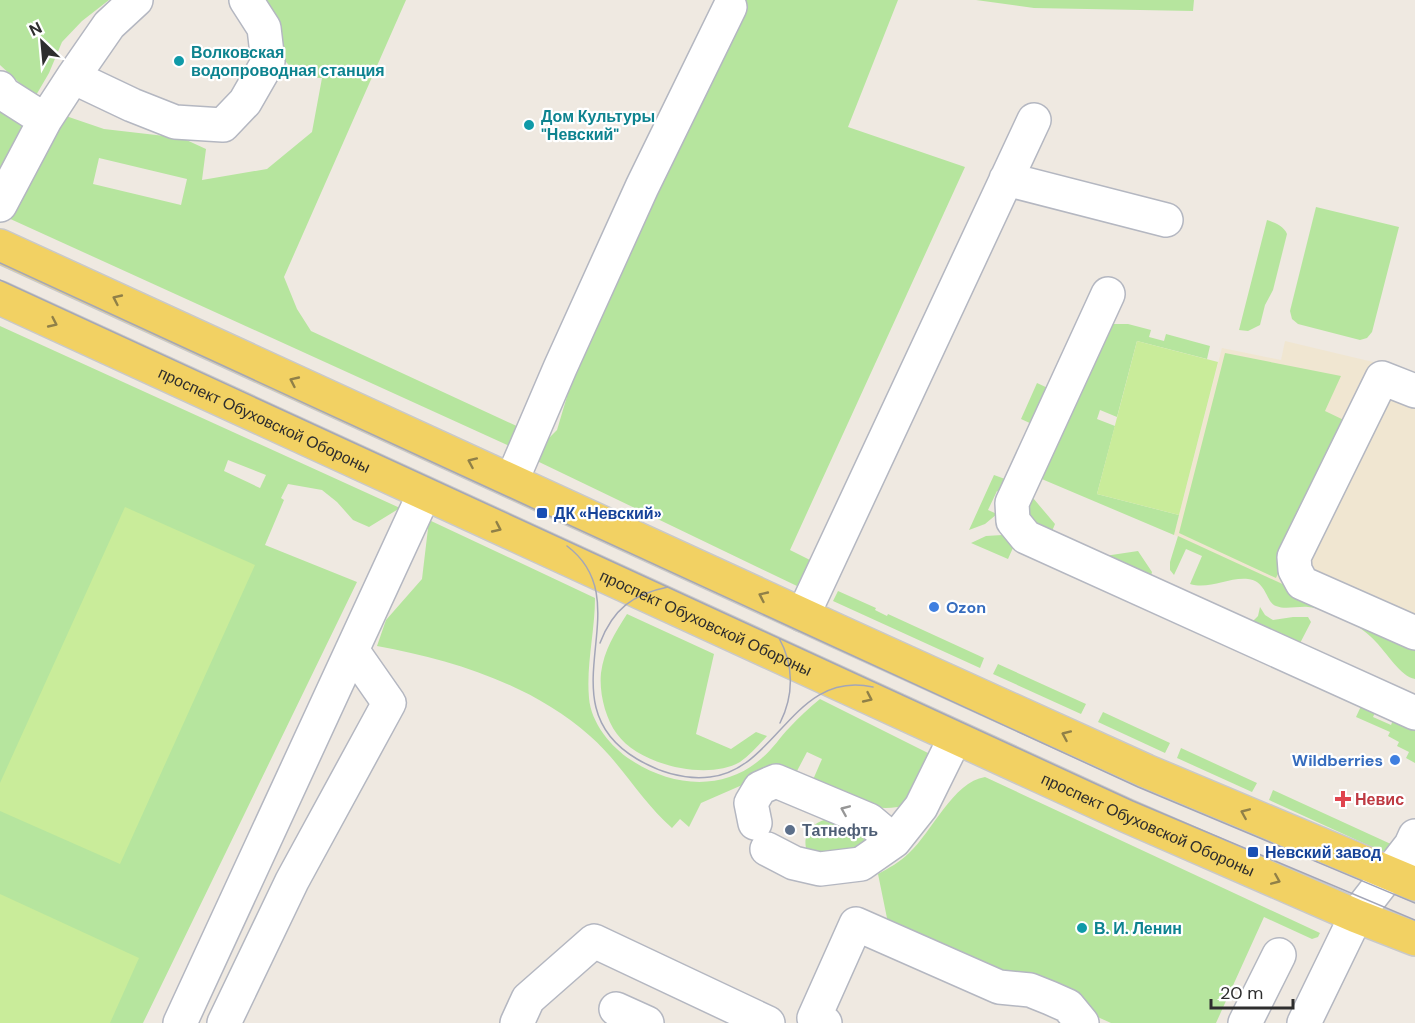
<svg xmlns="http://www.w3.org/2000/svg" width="1415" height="1023" viewBox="0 0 1415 1023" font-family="'DM Sans',sans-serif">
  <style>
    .education { fill: #f0e6d1 }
    .green { fill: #b6e59e; fill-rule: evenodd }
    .pitch { fill: #c9ec9a }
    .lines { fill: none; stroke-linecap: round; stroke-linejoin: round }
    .minor-casing { stroke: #b4b7c1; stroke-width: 36 }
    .major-casing { stroke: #c9c9c9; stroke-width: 36 }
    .minor { stroke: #fff; stroke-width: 33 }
    .major { stroke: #f2d163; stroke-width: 33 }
    .tram { stroke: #a3a6b8; stroke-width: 1.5 }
    .oneway { stroke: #908048 }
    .oneway2 { stroke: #969696 }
    .culture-dot { fill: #0f9aa8; stroke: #fff; stroke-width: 2 }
    .transit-dot { fill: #1a4fb4; stroke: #fff; stroke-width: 2 }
    .shop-dot { fill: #3f7fe0; stroke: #fff; stroke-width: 2 }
    .health-dot { fill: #e0444e; stroke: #fff; stroke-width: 2 }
    .service-dot { fill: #5c6f8a; stroke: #fff; stroke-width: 2 }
    .labels { text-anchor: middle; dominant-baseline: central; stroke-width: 4.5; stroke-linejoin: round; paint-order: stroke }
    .culture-label { font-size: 16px; font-weight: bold; fill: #0d838f; stroke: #fff; text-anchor: start }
    .street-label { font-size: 16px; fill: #2e2e2e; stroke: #fff }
    .transit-label { font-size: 16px; font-weight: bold; fill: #164399; stroke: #fff; text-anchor: start }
    .shop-label { font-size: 16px; font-weight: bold; fill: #366cbe; stroke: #fff; text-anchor: start }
    .health-label { font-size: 16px; font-weight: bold; fill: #be3a42; stroke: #fff; text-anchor: start }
    .service-label { font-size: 16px; font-weight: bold; fill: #4e5e75; stroke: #fff; text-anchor: start }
  </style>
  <rect width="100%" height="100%" fill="#efe9e1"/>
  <!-- education -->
  <path class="education" d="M1285 341 1415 372V645L1174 535 1222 348 1281 360Z"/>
  <!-- green -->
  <path class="green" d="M0 0H109L82 21 62 42 49 73 35 97 0 65Z
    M261 0H406L284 277 297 309 311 331 521 428 516 449 6 217 60 114 104 129 182 138 206 149 202 180 267 169 312 132 322 78 301 77 286 62ZM99 158 187 179 181 205 93 184Z
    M744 0H898L848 127 965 167 790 550 810 560 797 586 537 461 541 437 549 438 557 430 571 383 742 9Z
    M976 0H1194L1193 11 1034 8Z
    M0 99 35 121 0 183Z
    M1316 207 1399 227 1372 332 1367 338 1360 340 1298 324 1292 319 1290 311Z
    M1267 220C1274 222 1284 226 1287 234L1273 290 1265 305 1260 325 1248 331 1239 330Z
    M1111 324H1128L1151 330 1149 337 1164 341 1166 334 1210 346 1207 359 1137 341 1117 417 1100 410 1097 419 1115 426 1097 494 1179 515 1174 535 1037 477Z
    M0 326 400 508 369 527 353 520 337 502 322 490 288 484 281 498 284 500 265 545 357 582 143 1023H0ZM228 460 266 475 260 488 224 471Z
    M1225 353 1341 376 1325 411 1348 422 1276 578 1179 533Z
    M1037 383 1050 389 1034 425 1021 419Z
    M994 475 1005 479 1006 495 997 491 988 510 997 514 985 524 969 530Z
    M1029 491 1035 493 1033 498 1055 524 1050 536 1033 528 1024 500Z
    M429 520 595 598C595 631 586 665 589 698 591 723 611 747 631 760 672 787 724 792 762 758 773 749 780 737 790 727 799 717 809 708 820 699L930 754 910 804C872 816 846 798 812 782L822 759 807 752 797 771 793 769 774 771 701 803 689 827 680 819 672 828C641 801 621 763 590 736 531 684 453 660 377 646L386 620 422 579Z
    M1002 535 1016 541 1008 559 971 543 986 536Z
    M1178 536 1415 645V679C1401 677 1386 652 1376 642 1369 634 1359 627 1351 622 1337 616 1323 608 1308 607 1298 606 1285 610 1276 606 1266 603 1267 581 1248 579 1228 577 1209 590 1190 584L1202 556 1186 549 1174 575 1170 570V562Z
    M1138 551 1152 572 1150 580 1098 557Z
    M838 591 876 608 875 610 887 616 888 614 984 658 980 668 833 601Z
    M1260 607 1265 615 1273 620 1293 617H1308L1311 622 1297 649 1252 622 1258 616Z
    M627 614 714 654 696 734 731 749 756 732 767 736C759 745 750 755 740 762 707 781 639 765 617 734 605 718 599 692 601 673 604 650 615 633 627 614Z
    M998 664 1086 704 1081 714 993 674Z
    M1362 704H1379L1373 717 1391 725 1396 713 1407 726 1415 730V763L1406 758 1409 752 1397 746 1399 742 1388 736 1390 732 1356 717Z
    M1103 712 1170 743 1165 753 1098 722Z
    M1181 748 1257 783 1252 792 1177 758Z
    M985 777 1320 933 1318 937 1312 939 1264 917 1216 1023H1111L888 923 878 874C889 868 900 862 909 853 932 832 953 782 985 777Z
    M1273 790 1393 845 1383 852 1269 800Z
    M829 819 861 834 864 839V848L822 857 807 851C801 835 813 821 829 819Z"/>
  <!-- pitch -->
  <path class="pitch" d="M1137 341 1218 362 1179 515 1097 494Z
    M125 507 255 565 120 864 0 811V783Z
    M0 894 139 958 110 1023H0Z"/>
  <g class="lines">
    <defs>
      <path id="minor" d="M73 77 132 105 175 122 223 125 245 102 268 62 264 28 246 0
        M0 88 4 94 45 120
        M1006 179 1166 220
        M0 205 45 120 73 77 109 25 136 0
        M1108 294 1012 503 1013 521 1026 537 1415 713
        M1415 391 1382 378 1294 557 1295 570 1302 583 1415 633
        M512 480 560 368 642 187 730 7
        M803 615 1034 120
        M755 823 751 803 760 788 776 781 869 820 894 841
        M767 849 794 863 820 869 861 864 894 841 921 807 955 738
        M616 1009 647 1023
        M180 1023 424 494
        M224 1023 292 881 389 703 352 650
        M517 1023 528 999 594 941 768 1023
        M825 1023 814 1018 856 924 999 987 1030 990 1050 998 1068 1006 1082 1023
        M1245 1023 1279 955
        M1304 1023 1356 916 1411 845 1415 836"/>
      <g id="major">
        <path d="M0 246 842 633 1146 771 1415 884"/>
        <path id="s1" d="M0 298 1127 816 1356 916 1415 939"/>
      </g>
    </defs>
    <!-- minor casing -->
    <use href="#minor" class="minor-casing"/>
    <!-- major casing -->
    <use href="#major" class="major-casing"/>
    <!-- minor -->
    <use href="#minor" class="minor"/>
    <!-- major -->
    <use href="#major" class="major"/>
    <!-- tram -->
    <path class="tram" d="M0 263 1138 787 1415 903
      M0 280 1133 801 1415 920
      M567 546C643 603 542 703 637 759 659 772 684 780 710 777 777 770 794 669 873 687
      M779 638C794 665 794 695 780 723
      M600 643C613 609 633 594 668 587"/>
  </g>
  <!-- one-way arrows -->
  <defs><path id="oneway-chevron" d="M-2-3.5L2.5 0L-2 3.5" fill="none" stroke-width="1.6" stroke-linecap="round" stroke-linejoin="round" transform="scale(1.5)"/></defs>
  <g class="oneway">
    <use href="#oneway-chevron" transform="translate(117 299) rotate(-155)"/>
    <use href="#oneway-chevron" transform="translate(53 323) rotate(25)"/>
    <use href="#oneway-chevron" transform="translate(294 381) rotate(-155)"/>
    <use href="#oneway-chevron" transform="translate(472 462) rotate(-156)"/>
    <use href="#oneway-chevron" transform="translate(497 528) rotate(25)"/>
    <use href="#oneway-chevron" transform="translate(763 596) rotate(-155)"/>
    <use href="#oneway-chevron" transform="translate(868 698) rotate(25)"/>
    <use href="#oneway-chevron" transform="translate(1066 735) rotate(-156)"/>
    <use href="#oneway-chevron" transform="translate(1245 813) rotate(-157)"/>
    <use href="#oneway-chevron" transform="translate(1276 880) rotate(23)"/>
  </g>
  <use class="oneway2" href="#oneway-chevron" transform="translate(845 810) rotate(-157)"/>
  <!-- markers -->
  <g class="culture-dot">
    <circle cx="179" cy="61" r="6"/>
    <circle cx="529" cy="125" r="6"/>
    <circle cx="1082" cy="928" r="6"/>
  </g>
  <g class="transit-dot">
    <rect x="536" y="507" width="12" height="12" rx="3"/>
    <rect x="1247" y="846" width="12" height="12" rx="3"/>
  </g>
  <g class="shop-dot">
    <circle cx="934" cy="607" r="6"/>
    <circle cx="1395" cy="760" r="6"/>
  </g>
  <path class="health-dot" d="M1340 790h6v6h6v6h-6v6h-6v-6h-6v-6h6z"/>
  <circle class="service-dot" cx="790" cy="830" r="6"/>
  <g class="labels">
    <!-- culture labels -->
    <g class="culture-label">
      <text x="191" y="52">Волковская<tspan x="191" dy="18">водопроводная станция</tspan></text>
      <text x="541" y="116">Дом Культуры<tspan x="541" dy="18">"Невский"</tspan></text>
      <text x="1094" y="928">В. И. Ленин</text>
    </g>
    <!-- street labels -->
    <g class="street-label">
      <text stroke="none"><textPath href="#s1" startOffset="291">проспект Обуховской Обороны</textPath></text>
      <text stroke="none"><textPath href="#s1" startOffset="777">проспект Обуховской Обороны</textPath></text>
      <text stroke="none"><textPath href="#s1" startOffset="1263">проспект Обуховской Обороны</textPath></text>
    </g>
    <!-- transit labels -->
    <g class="transit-label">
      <text x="554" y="513">ДК «Невский»</text>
      <text x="1265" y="852">Невский завод</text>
    </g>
    <!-- shop labels -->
    <g class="shop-label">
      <text x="946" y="607">Ozon</text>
      <text x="1383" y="760" text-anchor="end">Wildberries</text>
    </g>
    <!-- health labels -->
    <g class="health-label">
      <text x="1355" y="799">Невис</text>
    </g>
    <!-- service labels -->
    <g class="service-label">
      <text x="802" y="830">Татнефть</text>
    </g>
  </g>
  <!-- north arrow -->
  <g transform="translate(42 42) rotate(334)" stroke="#ffffff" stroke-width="4.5" paint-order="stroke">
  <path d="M0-4.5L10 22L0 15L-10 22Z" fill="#2e2e2e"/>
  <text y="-9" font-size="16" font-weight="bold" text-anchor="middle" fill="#2e2e2e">N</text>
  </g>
  <!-- scale -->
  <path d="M1211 999v9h82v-9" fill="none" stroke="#2e2e2e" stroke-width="3"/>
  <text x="1220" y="999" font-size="18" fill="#2e2e2e" stroke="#ffffff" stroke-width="4.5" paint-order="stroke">20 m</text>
</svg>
